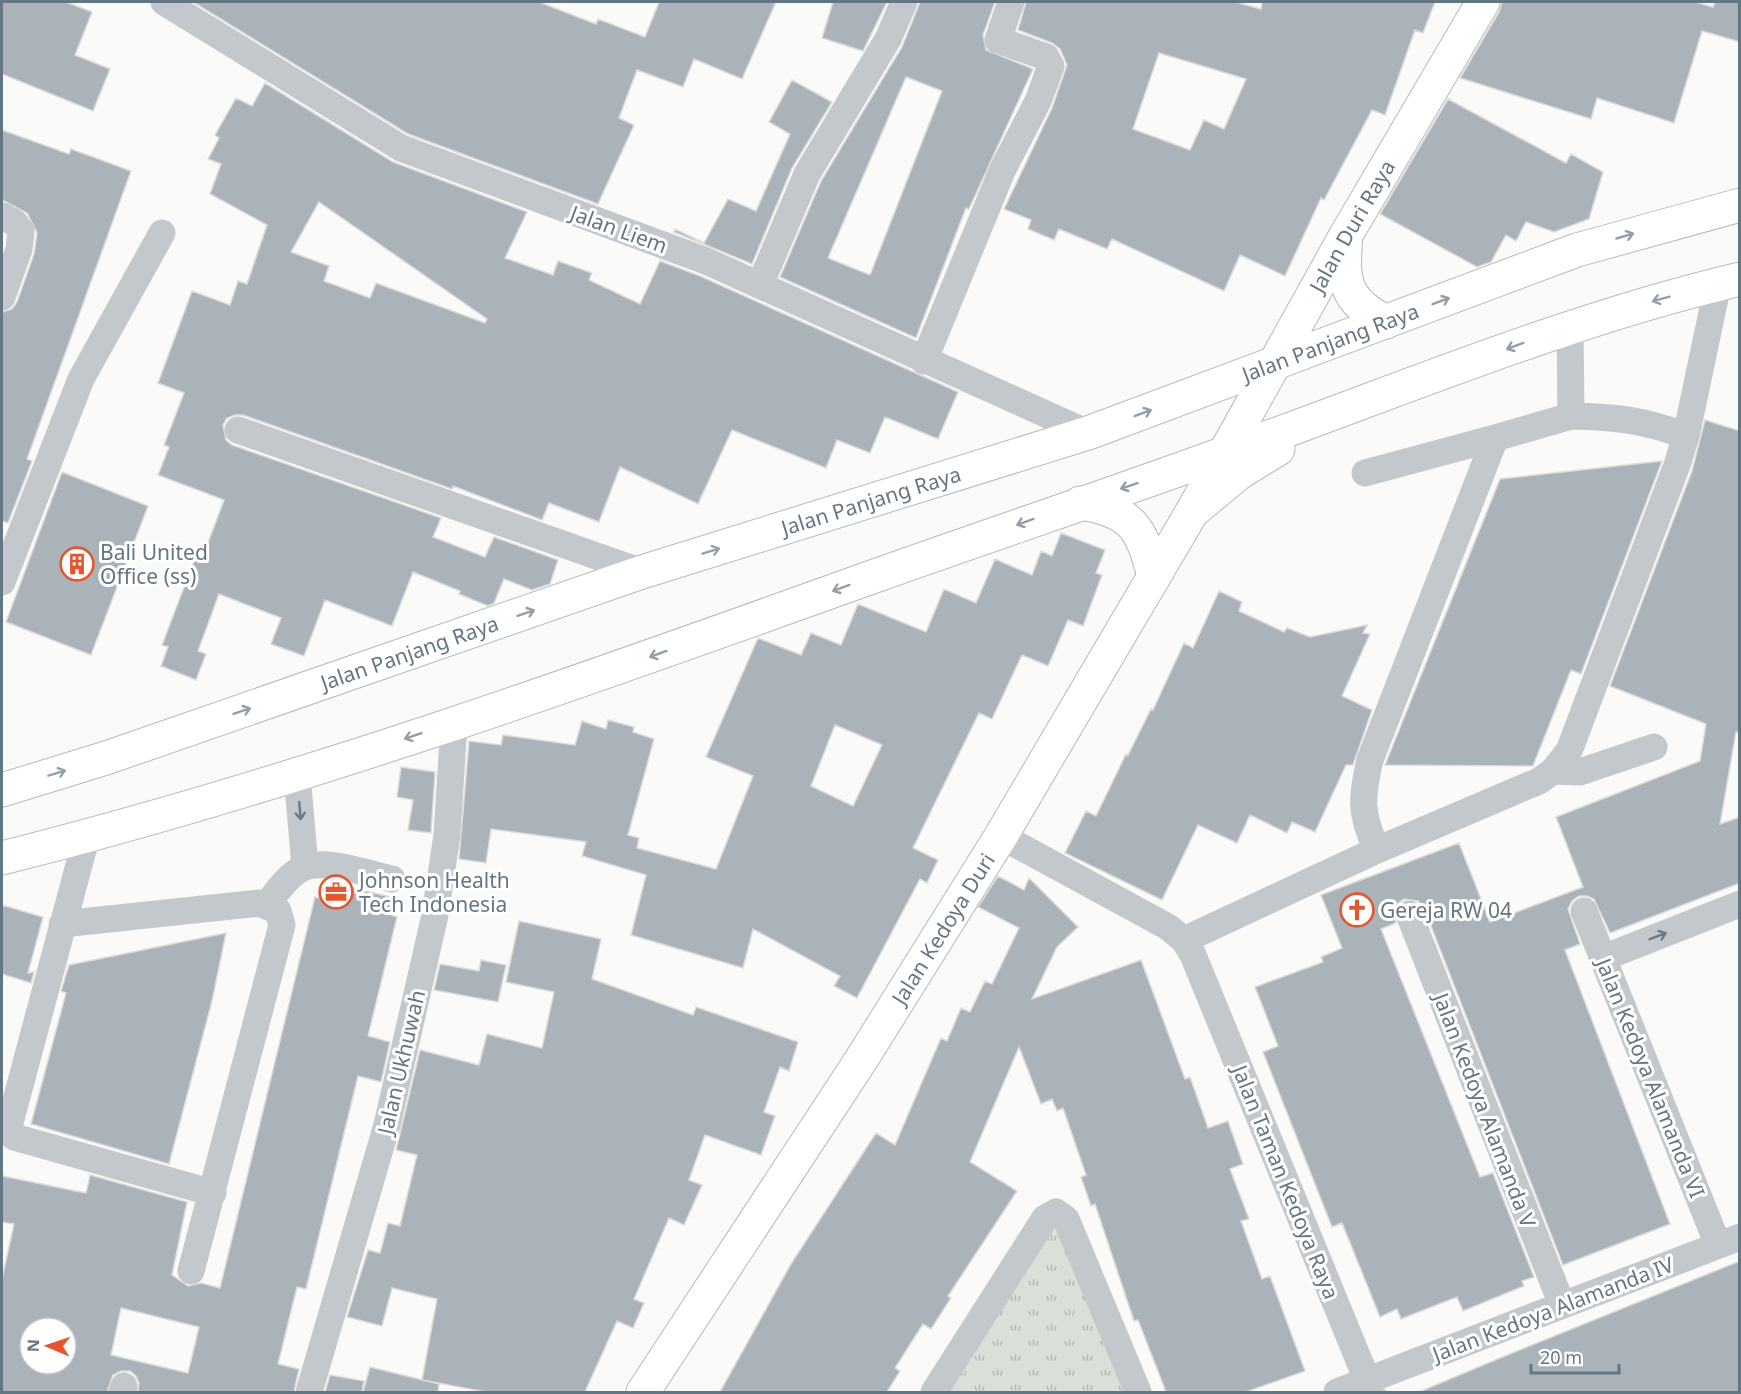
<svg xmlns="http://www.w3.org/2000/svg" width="1741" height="1394" viewBox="0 0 1741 1394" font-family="'Noto Sans',sans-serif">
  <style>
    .grass { fill: url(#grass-tufts) }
    .building { fill: #aab3b9; stroke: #dcdcda; stroke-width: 1.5; fill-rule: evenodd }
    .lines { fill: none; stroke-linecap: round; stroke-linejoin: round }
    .secondary-casing { stroke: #b3babf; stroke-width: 35 }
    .primary-casing { stroke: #b5babe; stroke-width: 35 }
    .street { stroke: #c3c8cc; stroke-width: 27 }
    .secondary { stroke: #fff; stroke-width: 33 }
    .primary { stroke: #fff; stroke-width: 33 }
    .oneway { stroke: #939fa8 }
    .oneway2 { stroke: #6a7a87 }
    .labels { text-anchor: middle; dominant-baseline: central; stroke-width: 6; stroke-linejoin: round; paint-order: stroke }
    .street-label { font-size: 21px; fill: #657683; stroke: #fff }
    .poi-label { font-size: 21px; fill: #657683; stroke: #fff; text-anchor: start }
  </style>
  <defs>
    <pattern id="grass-tufts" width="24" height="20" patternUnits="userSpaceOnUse" patternTransform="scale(1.5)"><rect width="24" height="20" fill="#dadfd7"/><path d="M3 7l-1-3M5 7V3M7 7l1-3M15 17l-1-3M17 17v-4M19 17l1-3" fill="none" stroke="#b4b9b4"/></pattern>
  </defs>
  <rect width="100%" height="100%" fill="#fafaf8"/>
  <!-- grass -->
  <path class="grass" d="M1054 1204 1131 1392H932Z"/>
  <!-- building -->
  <path class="building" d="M2 2H66L92 12 75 55 110 69 93 111 2 74Z
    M193 2H539L596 24 598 19 645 37 659 2H776L742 79 694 59 683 87 637 70 619 118 634 125 598 204 408 134Z
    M833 2H887L863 51 822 38Z
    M920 2H995L983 35 986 50 1033 69 969 209 966 208 916 338 780 277 821 181 902 47ZM906 77 942 91 870 275 828 258Z
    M1026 2H1235L1261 9 1262 2H1435L1423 33 1415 30 1385 115 1372 110 1324 200 1321 198 1285 276 1240 255 1224 291 1112 239 1107 249 1059 229 1054 240 1028 229 1031 220 1004 209 1052 108 1067 65 1060 49 1052 43 1018 30ZM1159 53 1246 79 1224 129 1204 120 1190 150 1133 129Z
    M1502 2H1695L1713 7 1715 2H1740V42L1702 31 1674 123 1597 98 1591 119 1460 78 1499 12Z
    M792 80 832 102 792 168 752 264 674 232 675 229 704 243 728 199 756 211 790 134 769 122Z
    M265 83 393 162 527 212 505 258 553 275 558 261 592 273 589 280 640 304 660 261 700 276 958 392 938 439 885 417 870 453 837 440 826 468 732 430 698 504 620 467 599 522 549 503 542 520 453 486 452 489 243 415H235L227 418 223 425 226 440 232 445 441 518 433 537 485 557 494 537 558 560 550 584 532 590 504 579 494 603 488 606 459 594 460 591 413 572 392 626 325 600 304 656 271 644 281 618 219 594 198 651 206 654 196 680 161 666 168 647 162 645 196 556 202 559 224 500 158 475 169 447 164 445 184 393 158 383 192 291 230 305 238 281 247 284 267 225 210 194 221 164 208 159 219 138 215 135 236 98 252 106ZM319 202 487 319 485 323 376 283 370 298 324 281 329 266 291 252Z
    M1448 99 1566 163 1571 154 1603 172 1589 219 1554 232 1526 222 1516 241 1506 235 1491 262 1477 267 1380 214Z
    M2 130 69 154 71 149 131 171 27 459 32 461 8 523 2 521V312L12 309 17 302 34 254 37 233 27 213 2 200Z
    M1705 420 1740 431V732H1736L1720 824 1740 817V883L1610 933 1594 899 1587 896H1579L1572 901 1568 909 1580 944 1565 950 1670 1224 1563 1265 1424 908 1418 901 1404 899 1397 904 1394 911 1396 923 1381 929 1480 1177 1493 1173 1534 1277 1522 1281 1524 1286 1463 1311 1457 1297 1401 1319 1397 1309 1380 1317 1342 1223 1332 1227 1263 1052 1278 1046 1255 987 1323 962 1321 957 1342 948 1321 895 1459 843 1490 922 1583 887 1556 817 1700 761 1706 724 1610 686 1692 471Z
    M1662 461 1581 674 1571 670 1533 766 1385 765 1500 479Z
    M62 472 148 506 91 655 6 622Z
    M1061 533 1105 550 1096 573 1102 575 1083 626 1068 620 1048 666 1022 655 992 719 979 713 913 848 938 860 927 883 920 879 857 998 834 986 840 976 753 929 743 968 631 935 646 875 582 856 586 842 491 829 486 863 459 859 469 741 501 745 503 735 575 745 582 721 606 729 608 720 634 727 633 732 654 739 628 835 639 838 637 848 716 869 753 776 706 757 758 638 801 655 811 633 841 645 858 604 926 632 944 589 976 603 995 559 1032 575 1041 551 1052 556ZM835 725 882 745 853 806 811 786Z
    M1219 591 1242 602 1239 611 1284 632 1287 628 1310 637 1367 625 1363 633 1370 634 1342 696 1372 710 1353 765H1346L1315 832 1292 822 1287 833 1250 815 1237 843 1198 825 1162 900 1065 853 1086 811 1096 816 1126 754 1128 755 1151 709 1153 710 1184 643 1193 648Z
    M401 767 435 772 431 833 408 830 413 800 397 797Z
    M998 876 1024 890 1029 878 1078 927 1057 947 1032 999 1141 960 1185 1079 1190 1077 1208 1128 1228 1121 1243 1164 1230 1169 1249 1219 1241 1221 1262 1279 1270 1276 1305 1371 1246 1392H1166L1138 1320 1134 1321 1095 1204 1091 1206 1081 1177 1086 1175 1063 1108 1057 1111 1052 1099 1041 1104 1019 1047 970 1162 1017 1191 948 1296 951 1298 931 1329 923 1324 895 1368 900 1371 887 1392H720L791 1264 876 1133 895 1145 941 1038 947 1041 961 1008 970 1012 985 981 992 984 1019 928 978 907Z
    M348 887 395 898 391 915 397 917 368 1036 390 1042 381 1082 358 1076 306 1289 297 1287 278 1364 299 1369 294 1392H138L139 1383 136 1376 130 1371H121L113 1375 107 1392H2V1279L14 1224 2 1222V1176L86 1193 90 1175 187 1202 172 1275 188 1286 201 1283 220 1288 315 897 344 904ZM121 1308 199 1327 188 1373 111 1355ZM30 1328H66V1364H30Z
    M2 905 43 917 28 973 34 972 31 983 2 974Z
    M519 921 601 939 592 979 693 1015 696 1007 798 1042 789 1071 780 1067 764 1112 775 1116 761 1155 705 1135 689 1180 702 1185 684 1225 669 1218 634 1299 644 1303 633 1328 617 1321 585 1392H486L422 1380 437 1299 392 1288 382 1326 347 1317 368 1250 380 1253 388 1223 400 1226 417 1155 396 1150 420 1050 479 1065 487 1034 542 1048 554 992 506 982Z
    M226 933 212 1001 169 1164 31 1124 66 993 61 991 69 965Z
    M481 960 506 965 498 1002 434 990 440 964 479 971Z
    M1740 1261V1392H1419L1500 1358Z
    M370 1367 439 1384 438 1392H363Z
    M330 1375 364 1381 362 1392H325Z"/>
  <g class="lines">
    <defs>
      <g id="secondary">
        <path id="s1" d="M643 1392 861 1060 1001 836 1192 512 1346 235 1483 2"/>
      </g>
      <g id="primary">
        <path d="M1346 235C1342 280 1343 300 1386 322"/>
        <path d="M1080 503C1132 511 1142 528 1154 577"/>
        <path d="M1192 512 1239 473 1278 449"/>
        <path id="s2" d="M2 790 106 758 642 572 1088 433 1577 250 1740 205"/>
        <path d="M2 858C296 784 583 681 869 578 987 536 1107 496 1225 453 1396 392 1563 321 1740 279"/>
      </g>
    </defs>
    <!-- secondary casing -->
    <use href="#secondary" class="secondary-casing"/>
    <!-- primary casing -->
    <use href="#primary" class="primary-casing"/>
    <!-- street -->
    <path class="street" d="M164 2 401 148 706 261 1088 433
      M2 216 15 223 21 231 19 249 2 297
      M760 285 807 174 888 39 904 2
      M924 361 1002 171 1038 101 1051 66 1046 57 998 40 1011 2
      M1571 416C1615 417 1645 420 1686 436
      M238 430 642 572
      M1365 473 1495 438
      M2 582 81 379 162 233
      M1553 771 1580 772 1654 747
      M297 774 305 867
      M87 835 8 1130 14 1137 213 1193
      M1001 836 1168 927 1184 940 1193 955 1372 1392
      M1377 850C1360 813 1361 799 1370 760L1495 438 1571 416 1570 326
      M267 904C277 892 288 875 303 868 324 858 369 874 392 879
      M1584 911 1718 1245
      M1409 914 1562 1305
      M62 924 259 903 278 911 282 925 191 1271
      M1184 940 1377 850 1539 781 1553 771 1569 751 1677 465 1686 436 1718 284
      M1603 958 1740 904
      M122 1392 124 1386
      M309 1392 387 1125 435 915 447 835 454 723
      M934 1392 1045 1218 1056 1212 1066 1219 1138 1392
      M1337 1392 1740 1237"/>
    <!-- secondary -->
    <use href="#secondary" class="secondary"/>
    <!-- primary -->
    <use href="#primary" class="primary"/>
  </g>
  <!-- one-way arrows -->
  <defs><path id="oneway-shaft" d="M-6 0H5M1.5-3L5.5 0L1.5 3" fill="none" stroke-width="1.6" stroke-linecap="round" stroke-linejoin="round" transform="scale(1.5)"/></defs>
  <g class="oneway">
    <use href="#oneway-shaft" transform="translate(1625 236) rotate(-16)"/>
    <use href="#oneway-shaft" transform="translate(1661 299) rotate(165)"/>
    <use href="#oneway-shaft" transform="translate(1441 301) rotate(-21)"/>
    <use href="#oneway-shaft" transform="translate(1515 346) rotate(160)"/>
    <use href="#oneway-shaft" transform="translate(1143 413) rotate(-20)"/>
    <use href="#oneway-shaft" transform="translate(1129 486) rotate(161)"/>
    <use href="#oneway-shaft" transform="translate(1025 522) rotate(160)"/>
    <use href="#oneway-shaft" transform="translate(711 551) rotate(-17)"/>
    <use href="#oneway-shaft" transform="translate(841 588) rotate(160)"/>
    <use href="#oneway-shaft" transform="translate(526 613) rotate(-19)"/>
    <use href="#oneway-shaft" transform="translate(658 654) rotate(160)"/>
    <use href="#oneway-shaft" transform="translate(242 711) rotate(-19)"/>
    <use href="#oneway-shaft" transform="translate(413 736) rotate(162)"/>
    <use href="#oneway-shaft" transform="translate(57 773) rotate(-17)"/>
  </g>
  <g class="oneway2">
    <use href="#oneway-shaft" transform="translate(300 811) rotate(85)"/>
    <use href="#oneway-shaft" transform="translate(1658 936) rotate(-21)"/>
  </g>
  <!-- icons -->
  <defs>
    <symbol id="building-ring" viewBox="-11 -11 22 22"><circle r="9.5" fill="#fff" stroke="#e4572e" stroke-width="1.5"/><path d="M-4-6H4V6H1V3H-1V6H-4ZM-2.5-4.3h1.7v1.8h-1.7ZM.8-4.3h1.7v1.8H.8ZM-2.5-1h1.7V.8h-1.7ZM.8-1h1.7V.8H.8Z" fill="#e4572e"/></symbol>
    <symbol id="office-ring" viewBox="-11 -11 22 22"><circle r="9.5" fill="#fff" stroke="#e4572e" stroke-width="1.5"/><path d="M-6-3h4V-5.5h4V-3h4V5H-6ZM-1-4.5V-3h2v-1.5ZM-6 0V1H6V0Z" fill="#e4572e"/></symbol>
    <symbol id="church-ring" viewBox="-11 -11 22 22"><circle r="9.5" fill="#fff" stroke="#e4572e" stroke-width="1.5"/><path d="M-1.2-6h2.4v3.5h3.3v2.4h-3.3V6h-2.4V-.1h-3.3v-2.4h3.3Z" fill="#e4572e"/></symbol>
  </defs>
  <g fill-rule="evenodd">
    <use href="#building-ring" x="58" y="545" width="38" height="38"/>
    <use href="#office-ring" x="317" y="873" width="38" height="38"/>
    <use href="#church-ring" x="1338" y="891" width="38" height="38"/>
  </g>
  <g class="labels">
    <!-- street labels -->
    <g class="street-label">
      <text stroke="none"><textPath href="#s1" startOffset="1365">Jalan Duri Raya</textPath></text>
      <text transform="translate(619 229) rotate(20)">Jalan Liem</text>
      <text stroke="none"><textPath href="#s2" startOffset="1402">Jalan Panjang Raya</textPath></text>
      <text stroke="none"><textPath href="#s2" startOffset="916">Jalan Panjang Raya</textPath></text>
      <text stroke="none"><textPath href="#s2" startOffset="430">Jalan Panjang Raya</textPath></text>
      <text stroke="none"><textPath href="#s1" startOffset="552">Jalan Kedoya Duri</textPath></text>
      <text transform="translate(401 1062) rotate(-77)">Jalan Ukhuwah</text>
      <text transform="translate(1651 1078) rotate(68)">Jalan Kedoya Alamanda VI</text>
      <text transform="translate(1485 1110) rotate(69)">Jalan Kedoya Alamanda V</text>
      <text transform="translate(1286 1182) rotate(68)">Jalan Taman Kedoya Raya</text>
      <text transform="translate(1553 1309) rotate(-21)">Jalan Kedoya Alamanda IV</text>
    </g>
    <!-- poi labels -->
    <g class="poi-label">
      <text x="100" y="552">Bali United<tspan x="100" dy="24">Office (ss)</tspan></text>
      <text x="359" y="880">Johnson Health<tspan x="359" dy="24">Tech Indonesia</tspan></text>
      <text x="1380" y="910">Gereja RW 04</text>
    </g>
  </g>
  <!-- border -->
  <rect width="1741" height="1394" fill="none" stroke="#657683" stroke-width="6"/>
  <!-- north arrow -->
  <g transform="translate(48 1346) rotate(272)"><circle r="28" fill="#ffffff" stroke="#c1c8cd" stroke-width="1.5"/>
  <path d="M0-4.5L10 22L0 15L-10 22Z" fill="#e4572e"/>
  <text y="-9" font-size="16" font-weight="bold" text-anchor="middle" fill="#657683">N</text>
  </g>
  <!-- scale -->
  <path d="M1531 1364v9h88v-9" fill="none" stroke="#657683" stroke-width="3"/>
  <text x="1540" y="1364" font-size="18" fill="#657683" stroke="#ffffff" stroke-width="4.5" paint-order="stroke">20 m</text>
</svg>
